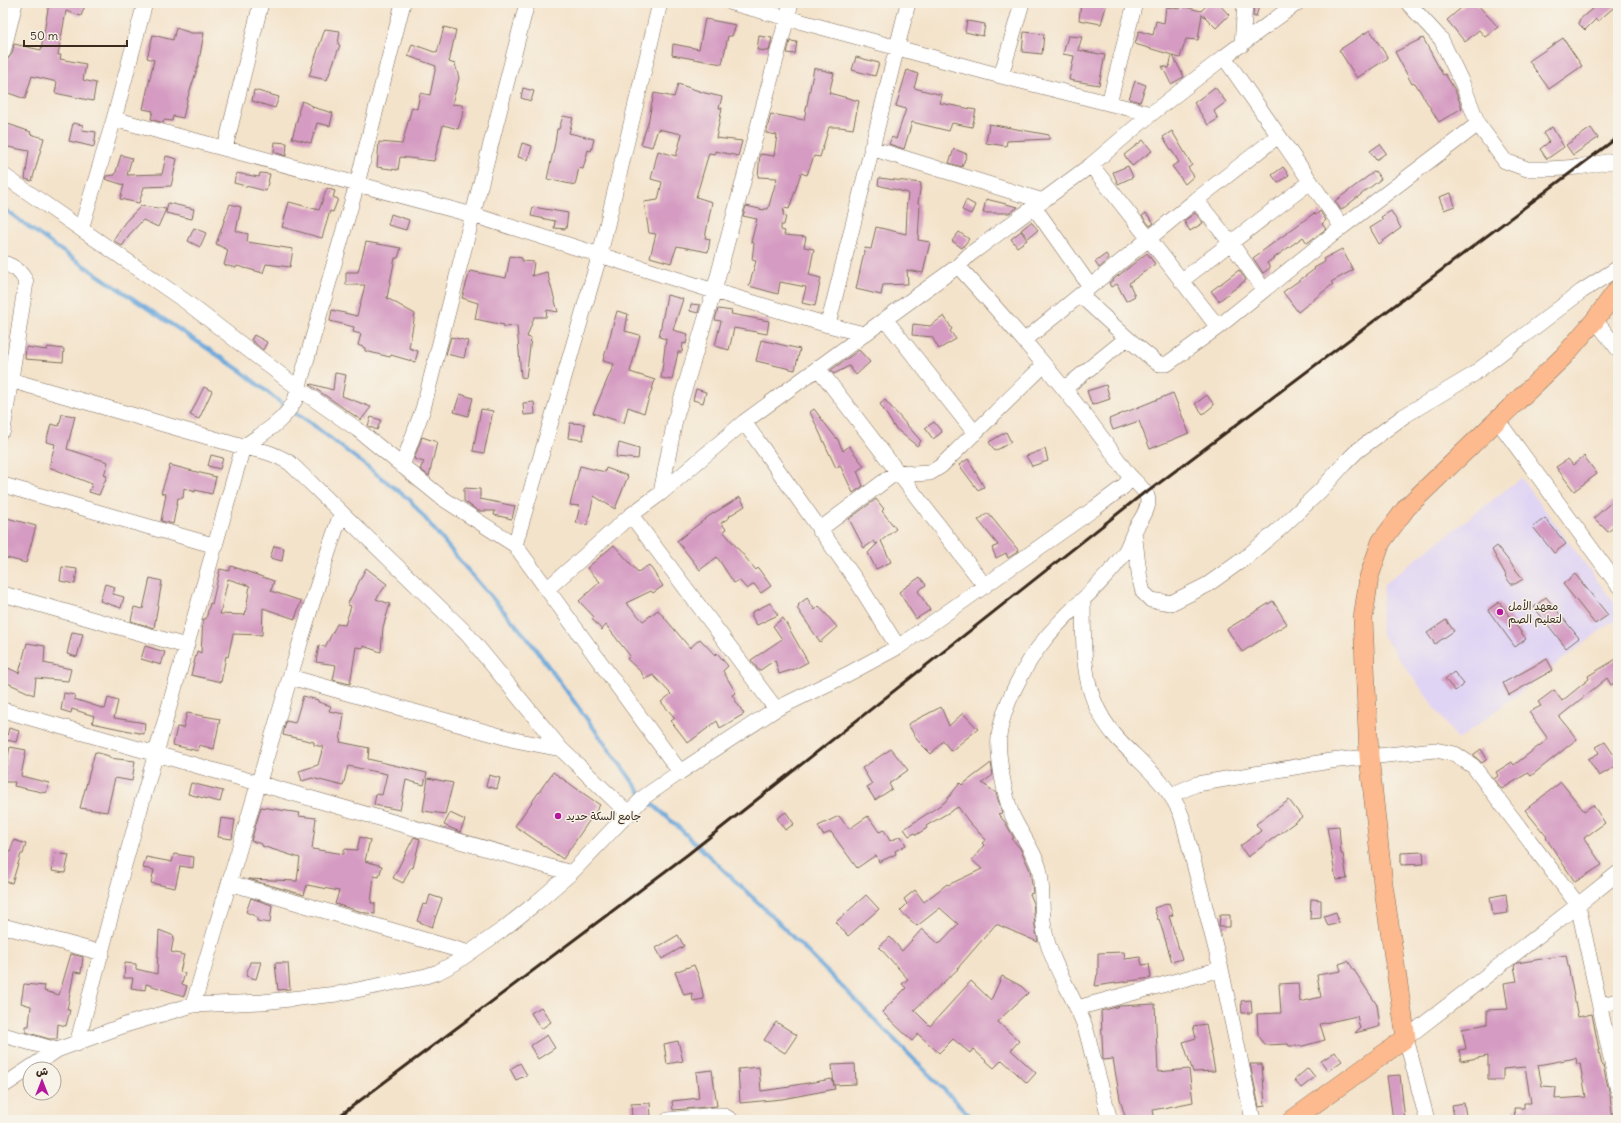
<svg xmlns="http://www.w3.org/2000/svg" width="1621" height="1123" viewBox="0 0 1621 1123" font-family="Delius,'Playpen Sans Arabic',sans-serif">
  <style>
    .built { fill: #e0d4f4 }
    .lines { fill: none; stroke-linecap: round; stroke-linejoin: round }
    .stream { stroke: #68a6da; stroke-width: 4 }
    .building { fill: #d59bc2; fill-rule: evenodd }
    .minor-casing { stroke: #7c6b5b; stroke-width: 16 }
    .major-casing { stroke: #7c6b5b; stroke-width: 20 }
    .minor { stroke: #fff; stroke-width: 15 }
    .major { stroke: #fcba8e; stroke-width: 19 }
    .rail { stroke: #3b2a1e; stroke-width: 3 }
    .poi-dot { fill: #b5179e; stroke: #f7f3e8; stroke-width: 1.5 }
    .labels { text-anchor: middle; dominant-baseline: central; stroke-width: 3; stroke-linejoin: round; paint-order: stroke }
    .poi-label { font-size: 11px; fill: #3b2a1e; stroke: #f7f3e8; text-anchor: start }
  </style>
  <rect width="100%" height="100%" fill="#f7f3e8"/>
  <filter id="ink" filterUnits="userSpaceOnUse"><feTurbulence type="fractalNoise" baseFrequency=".025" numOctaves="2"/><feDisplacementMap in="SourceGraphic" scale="8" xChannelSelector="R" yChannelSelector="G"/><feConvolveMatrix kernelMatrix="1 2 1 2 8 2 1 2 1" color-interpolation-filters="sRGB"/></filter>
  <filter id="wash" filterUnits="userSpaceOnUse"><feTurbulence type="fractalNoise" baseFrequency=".012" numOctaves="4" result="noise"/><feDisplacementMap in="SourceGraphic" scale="16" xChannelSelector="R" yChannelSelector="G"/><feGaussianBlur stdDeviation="0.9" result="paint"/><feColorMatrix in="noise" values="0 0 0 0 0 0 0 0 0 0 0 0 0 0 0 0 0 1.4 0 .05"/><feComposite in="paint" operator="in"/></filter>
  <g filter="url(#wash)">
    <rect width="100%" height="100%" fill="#f4e3cb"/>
    <!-- built -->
    <path class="built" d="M1521 478 1618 608V617L1458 740 1380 632 1384 584Z"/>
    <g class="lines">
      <!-- stream -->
      <path class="stream" d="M3 208 56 247 241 371 290 410 312 424 410 500 460 561 529 640 644 797 676 825 767 911 974 1120"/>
    </g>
    <g id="blocks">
      <!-- building -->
      <path class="building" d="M49 3H86L81 16 66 11 58 55H61L60 59 86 64 83 80 96 83 93 101 55 93 57 82 32 76 25 99 3 91V74L7 60 12 54 14 44 41 50Z
        M1081 3H1107L1101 24 1079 20Z
        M1209 3H1218L1229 15 1216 28 1202 14 1198 40 1186 39 1180 58 1173 56 1184 77 1171 84 1162 66 1169 68 1172 55 1135 44 1139 31 1153 35 1156 21 1164 23 1166 7 1180 9 1181 6 1201 11Z
        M1254 3H1260L1256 17 1253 16Z
        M1467 3H1476L1498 27 1485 37 1479 30 1465 42 1447 20Z
        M1599 3 1618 4 1598 21 1596 19 1585 30 1579 24V20Z
        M705 19 736 25 732 36H728L722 64 672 55 673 44 699 49Z
        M967 21 985 24 983 36 965 32Z
        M444 27 456 30 449 62 455 64 459 78 452 104 463 105 462 117 458 129 443 125 434 161 400 157 398 170 377 167 379 142 402 144 412 107 417 109 420 93 430 95 436 66 408 56 412 44 437 53Z
        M176 28 191 33H204L198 66 187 100 183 118 173 116 172 121 164 120 163 123 151 119 153 111 143 109 154 60 147 58 153 35 173 40Z
        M325 29 340 31 338 44 340 45 327 80 309 76Z
        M1370 30 1388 58 1357 78 1339 50Z
        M1024 32 1044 34 1042 54 1022 52Z
        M759 36 772 38 769 51 757 50Z
        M1068 36 1082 37 1078 50 1105 55 1099 85 1069 80 1074 56 1063 54Z
        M1423 38 1443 75 1445 74 1455 90 1462 108 1439 122 1415 83 1412 84 1395 52Z
        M1563 38 1582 66 1549 89 1529 61Z
        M790 41 797 42 795 54 787 53Z
        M856 57 879 63 875 76 852 70Z
        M814 68 834 73 829 93 859 101 853 129 840 127H829L820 157 814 156 807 175 801 173 789 209 784 208 783 215 786 216 784 225H781V230L785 231 784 235 806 237 804 247 814 249 809 275 821 278 815 306 802 303 806 287 780 282 778 294 749 286 756 261 752 260 754 243 751 242 757 219 743 216 746 206 764 210V209H768L777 178 758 177 760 154 774 156 777 135 766 133 771 114 804 120Z
        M907 70 918 74 914 88 942 95 940 103 976 110 972 127 952 123 949 131 912 122 904 149 889 144 892 137 896 139 906 109 896 106Z
        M1135 81 1146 85 1140 102 1129 99Z
        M678 84 705 93 722 97 719 108H722L716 138 742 141 738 156 715 151V154L709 153 696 197 712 202 705 238 710 239 708 252 677 246 671 263 650 257 656 234 649 233 644 202 658 200 662 182 651 179 658 151 676 156 682 134 658 129 652 147 641 144 648 123 654 93 674 97Z
        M1215 87 1226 102 1214 111 1218 119 1208 125 1194 103Z
        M523 88 534 91 531 101 521 98Z
        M254 90 279 97 275 108 252 101Z
        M302 101 313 106 312 107 333 113 330 126 317 123 311 143 292 138 299 113 298 112Z
        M563 116 573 118 569 133 594 139 591 151 588 150 583 169 579 168 575 185 547 179 555 143 557 129H559Z
        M5 123 31 132 30 134 44 138 32 181 25 179 29 151 3 146V129Z
        M73 123 83 125 82 130 96 132 94 147 69 141Z
        M989 124 1049 135V139L1007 141 1006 146 986 143Z
        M1552 127 1564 147 1547 159 1540 149 1549 142 1543 133Z
        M1591 128 1598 138 1573 155 1566 145Z
        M1172 131 1192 165 1188 168 1194 176 1185 184 1172 166 1179 162 1163 137Z
        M1143 140 1152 151 1132 166 1124 155Z
        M275 142 287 143 286 156 274 152Z
        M522 143 532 146 528 160 518 157Z
        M1380 144 1386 153 1376 160 1370 151Z
        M954 149 967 154 962 167 949 163Z
        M121 155 132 158 127 175 162 174 166 156 177 159 171 186 144 187 139 203 120 199 124 185 105 179 106 176 115 175Z
        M1128 166 1133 177 1118 184 1113 172Z
        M1283 167 1289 175 1278 183 1272 175Z
        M1375 171 1381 179 1341 210 1335 201Z
        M236 173 259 177 260 173 270 174 266 191 234 183Z
        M879 178 921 183 918 203 920 204 918 240 930 242 923 273 907 270 908 284 883 285 881 295 856 289 865 248 871 249 876 227 906 234 907 210H906L908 193 878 185Z
        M327 188 335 191 333 197 338 199 333 212 330 211 322 238 282 227 289 202 319 210Z
        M1451 193 1455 206 1444 210 1439 197Z
        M986 199 1018 207 1010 213H983Z
        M966 200 975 205 971 214 962 210Z
        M168 203 194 209 192 219 166 213Z
        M230 204 241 207 236 231 248 234 247 242 293 249 290 267 266 264 263 273 237 266 236 268 224 265 228 250 216 244Z
        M141 206 166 209 158 227 143 220 128 236H129L122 246 113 240 125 222Z
        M533 207 568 213 566 229 554 228 555 221 531 216Z
        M1320 211 1326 220 1322 224 1326 229 1307 243 1303 237 1267 263 1270 268 1263 273 1253 258 1314 213 1316 215Z
        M1391 211 1401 228 1379 244 1370 228 1383 220 1381 217Z
        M1146 213 1154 223 1150 226 1142 216Z
        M1195 213 1203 223 1190 231 1184 221Z
        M391 214 409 220 406 230 388 225Z
        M1031 222 1038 230 1028 238 1021 230Z
        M194 228 206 233 200 247 188 241Z
        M1021 231 1027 240 1017 247 1011 239Z
        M959 232 969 239 962 248 952 241Z
        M366 242 401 248 398 258H395L387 298 415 314 409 348 418 351 415 362 391 355 390 357 365 351V348L358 345 361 334 353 332 354 327 330 321 332 310 357 316 365 285H346V272H358Z
        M1342 249 1353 270 1331 282 1333 284 1298 312 1283 292 1315 269 1314 268 1325 262 1323 259Z
        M1147 253 1155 264 1129 283 1135 296 1126 301 1117 284 1111 287 1109 283Z
        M1106 254 1109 259 1099 268 1095 262Z
        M510 256 522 258V261L534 262 532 276 547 272 558 312 547 310 546 317H534L527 337 531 338 526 378 521 377 517 326 504 327V325L475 319 478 303 462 298 470 271 506 278Z
        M1239 270 1246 280 1219 301 1211 291Z
        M667 295 683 299 673 330 688 334 686 344 683 343 682 352H678L672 380 661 378 666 339 659 337Z
        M691 304 700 305 698 313 690 311Z
        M718 309 732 311 731 314 769 321 767 334 734 328 729 350 715 346 721 321 715 320Z
        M617 311 628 314 625 331 640 335 630 372 655 380 644 413 628 407 624 423 593 413 614 364 603 361Z
        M944 316 952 329 950 331 956 339 939 349 932 337 912 335 913 324 930 326Z
        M254 335 267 342 263 350 251 340Z
        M451 337 468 341 464 358 446 354Z
        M761 340 800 349 795 370 756 361Z
        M26 347 47 350 48 347 64 349 63 362 25 359Z
        M859 350 870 362 856 375 849 366 834 374 831 370Z
        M335 373 346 375 342 396 371 407 361 420 310 385 311 384 333 390Z
        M1106 385 1110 399 1092 405 1087 391Z
        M204 387 212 391 199 419 190 415Z
        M696 389 706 392 703 403 693 400Z
        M1173 393 1189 433 1150 449 1139 421 1113 430 1109 419Z
        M460 394 473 398 468 416 454 412Z
        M1207 395 1214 405 1203 414 1195 404Z
        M885 400 921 441 917 446 895 428 880 404Z
        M534 402 535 414 524 415 523 403Z
        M481 409 493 411 484 453 473 451Z
        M814 409 836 438H837L843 451 849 446 864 466 857 471 863 486 853 493 840 465 836 468 810 412Z
        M62 414 75 416 67 449 108 462 104 475 107 476 99 495 89 492 92 484 49 467 55 444 46 442 51 424 59 426Z
        M371 417 381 420 377 430 368 426Z
        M934 422 942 432 933 439 925 428Z
        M570 423 585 424 583 440 568 438Z
        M1006 432 1011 442 995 451 989 442Z
        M422 437 437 442 429 476 420 469 424 462 414 459Z
        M619 443 639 449 638 459 616 457Z
        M1045 449 1048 461 1032 466 1026 456Z
        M211 455 223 458 220 469 208 466Z
        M1584 456 1597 474 1574 491 1556 467 1568 459 1573 465Z
        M968 459 984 487 978 490 959 465Z
        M170 465 216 477 212 494 195 490V492L184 488 183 498H178L173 524 161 521 166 494 161 493Z
        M580 466 605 472 606 468 628 476 615 509 594 496 587 525 576 523 580 506 570 505Z
        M464 488 480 489V499L515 506 512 519 494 515 495 511H478L464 501Z
        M1618 496V523L1608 532 1594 518Z
        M740 497 745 506 729 516 730 517 721 523 726 529 723 531 756 570 758 568 771 586 761 593 754 584 747 589 739 580 734 583 717 557 700 570 677 541 709 516Z
        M876 499 884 509 882 511 896 529 881 541 891 562 876 569 868 553 878 543 876 544 874 541 864 548 849 519Z
        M988 513 1019 551 1008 558 1006 553 996 558 992 548 998 545 978 520Z
        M7 518 36 526 26 563 3 557V535Z
        M1545 518 1566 544 1554 553 1533 527Z
        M614 545 638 572 649 565 663 586 653 593 651 591 626 603 643 621 658 610 690 648 700 639 715 655 717 653 728 666 723 671 736 693 732 695 744 714 720 728 717 721 688 743 671 721 675 718 661 702 671 694 653 675 645 679 641 672 627 659 630 656 606 625 602 630 592 619 594 617 579 601 600 582 587 568Z
        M274 546 284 548 282 561 270 558Z
        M1497 546 1523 579 1515 584H1511L1505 576 1506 575 1492 550Z
        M231 566 274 581 271 591 301 601 295 619 263 608 262 635 233 634 228 657 226 656 221 682 191 675 197 651 201 653 203 619H206L210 603 212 604 220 569 229 571ZM228 579 250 586 245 615 220 614Z
        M62 567 77 569 75 584 60 581Z
        M366 568 387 584 376 599 390 604 383 627 381 652 363 646V648L356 647 350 684 333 680 336 665 316 662 319 645 325 647 337 624 345 625 351 606 347 605Z
        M1575 574 1608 615 1595 624 1563 584Z
        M920 577 926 585 918 591 930 610 916 619 899 592Z
        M150 578 162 581 154 628 131 621 134 607 143 609Z
        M105 584 115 587 113 594 124 597 121 608 100 601Z
        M1546 597 1579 638 1566 648 1534 607Z
        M807 598 815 610 819 606 837 627 820 642 797 608 799 606 798 605Z
        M1273 601 1287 624 1242 652 1227 629Z
        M1499 602 1526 639 1515 647 1488 610Z
        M770 603 778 615 757 625 752 617V612Z
        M783 618 808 662 795 669 779 674 775 660 759 671 751 660 782 639 773 626Z
        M1446 620 1454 631 1435 644 1427 633Z
        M72 632 83 634 77 657 67 654Z
        M27 643 45 646 44 663 71 669 68 681 36 678 34 695 3 681V675L6 667 19 673Z
        M145 646 165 652 161 665 141 659Z
        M1618 658V680L1611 685 1607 678 1559 717 1577 739 1531 776 1528 773 1502 789 1494 779 1498 776 1496 772 1512 762 1514 765 1548 739 1529 712 1541 706 1538 702 1554 690 1562 701 1589 679 1588 676Z
        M1547 659 1553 670 1509 695 1503 683Z
        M1454 672 1464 684 1455 691 1445 679Z
        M64 693 75 695 74 699 105 709 108 698 118 701 114 718 145 723 144 734 92 723 94 716 72 709 71 713 61 710Z
        M303 696 318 700V702L331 706 329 711 344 714 340 742 369 748 368 759 427 773 424 785 406 780 400 810 374 805 376 794 382 795 387 774 348 766 343 786 312 778 302 781 299 771 318 765 323 747 314 745V742L283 735 286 721 295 723Z
        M941 707 949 726 963 713 978 729 951 751 943 741 931 754 917 740 908 724Z
        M187 713 220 719 214 749 199 745 198 751 173 745 177 727 183 728Z
        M9 728 19 731 16 742 6 740Z
        M1605 742 1618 761V765L1599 776 1588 759 1599 753 1596 747Z
        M10 747 26 750 21 776 49 783 46 793 14 786 15 782H3Z
        M891 749 908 770 889 784 892 789 875 800 867 787 872 784 862 768Z
        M1481 749 1487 759 1482 763 1473 755Z
        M95 752 109 756V758L135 761 132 781 115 778 107 812 80 808Z
        M991 763 993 775 982 783 996 793 1002 813 998 814 1005 822 1014 838 1012 839 1020 848 1030 870 1033 893 1030 894 1033 901 1035 926 1038 942 996 924 957 969H958L914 1010 930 1026 971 981 991 1000 1002 976 1021 986 1028 993 1001 1018 998 1022 1019 1041 1011 1050 1036 1073 1027 1083 1002 1060 994 1068 973 1049 970 1053 953 1039 939 1053 918 1034 912 1041 882 1012 906 988 902 984 908 979 879 947 890 937 902 951 922 929 939 944 958 924 940 908 917 926 900 911 907 904 904 899 915 890 924 902 947 884 948 885 982 869 972 860 984 845 982 843 986 840 969 822 958 807 926 826 927 828 916 835 915 833 909 836 904 829 945 802 960 783 962 785Z
        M553 772 600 805 563 859 515 826Z
        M489 775 500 778 497 789 486 786Z
        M428 778 453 783 445 814 423 811Z
        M1561 782 1584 811 1593 805 1605 823 1584 838 1602 865 1575 882 1546 838 1547 837 1525 810Z
        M191 783 223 791 220 802 188 794Z
        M1289 800 1302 817 1248 857 1240 846 1261 831 1256 824Z
        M261 807 300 813 299 816 316 818 312 849 344 854V849L357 850 360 837 370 840 365 861 382 866 379 877 374 876 371 903H375V914L366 913 335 904 339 891 307 885 304 895 248 879 297 881 300 858 262 846V844L251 841Z
        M786 812 794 824 785 830 777 818Z
        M450 813 465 820 460 832 444 825Z
        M839 816 849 829 868 816 879 832 884 830 890 841 901 836 906 845 895 851 896 854 879 862 876 855 857 868 831 832 823 835 818 826Z
        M221 818 235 820 232 839 218 837Z
        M1339 826 1341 854H1343L1347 879 1336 880 1327 827Z
        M414 837 420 839 413 868 411 867 403 883 393 878Z
        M14 840 26 844 23 854H21L12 883 3 881V872Z
        M1423 852 1424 864 1401 865V853Z
        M55 853 69 855 65 873 52 871Z
        M174 854 194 857 193 868 180 866 175 888 151 883 154 870 143 868 146 857 172 862Z
        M1506 894 1508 913 1493 915 1490 897Z
        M430 895 442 899 432 927 417 921 423 904 427 905Z
        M866 895 879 909 848 936 836 922Z
        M251 898 272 905 270 923 257 921V917L246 912Z
        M1311 899 1321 900V918L1310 919Z
        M1169 903 1173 915 1169 916 1182 959 1172 962 1159 919 1158 920 1154 908Z
        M1336 912 1339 923 1328 926 1324 916Z
        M1220 915H1230V927H1219Z
        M159 930 174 936 171 952 184 955 180 972 185 973 182 984 187 986 184 996 146 984 145 990 131 988 133 978H124L125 963 136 964V969L157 974Z
        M678 935 684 946 662 959 656 948Z
        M1124 952 1125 959 1140 957 1142 965 1149 964 1151 978 1095 986 1097 975 1098 974V953Z
        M71 954 83 957 81 973 74 972 67 1010H70L66 1026 58 1024 57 1039H49L26 1032V1026H29L31 1006 21 1003 24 984 45 986 44 991 59 995Z
        M1566 955 1578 1017 1592 1014 1602 1066H1603L1610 1095 1613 1120H1515L1514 1108H1524V1103H1531L1525 1067 1503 1069V1080H1488V1056L1461 1061 1459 1050 1466 1049 1462 1029 1487 1024V1010L1508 1009 1504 983 1517 981 1514 966 1517 963ZM1576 1058 1577 1064H1580L1586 1097 1555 1099 1556 1087 1542 1086 1538 1065Z
        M1348 961 1377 1005 1380 1026 1378 1027 1355 1033 1360 1028 1357 1016 1320 1024 1325 1040 1303 1046H1289L1288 1044 1265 1045 1258 1035 1257 1014 1281 1013 1279 984 1298 983 1300 1002 1321 997 1317 975 1341 971 1339 964Z
        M250 962H261L256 979 246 976Z
        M275 963H288L290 989 278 990Z
        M694 965 699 977 704 999 693 1001 692 993 684 995 675 972Z
        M1251 1000 1252 1013H1242L1241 1001Z
        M1155 1004 1158 1072 1189 1069 1193 1102 1153 1110 1155 1120H1126L1120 1099 1113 1059 1103 1060 1101 1011 1120 1006Z
        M541 1007 551 1022 541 1029 531 1013Z
        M776 1022 797 1035 785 1053 764 1040Z
        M1206 1024 1215 1071 1193 1072 1183 1042 1196 1038 1193 1026Z
        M547 1035 555 1048 538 1059 530 1046Z
        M678 1041 683 1061 667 1064 664 1044Z
        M1335 1052 1342 1061 1328 1071 1321 1061Z
        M520 1063 527 1075 516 1080 510 1069Z
        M855 1064 856 1084 834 1085 832 1065Z
        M1250 1064H1262L1265 1106 1259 1107Z
        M759 1067 761 1091 790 1087V1086L832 1079 835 1089 782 1099 740 1103 738 1069Z
        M1308 1068 1315 1077 1301 1088 1294 1080Z
        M712 1070 717 1106 673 1110 672 1101 699 1098 696 1072Z
        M1400 1075 1405 1120H1393L1387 1076Z
        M650 1103 651 1117 632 1118 631 1104Z
        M1464 1103 1466 1116 1454 1118 1452 1105Z"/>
    </g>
  </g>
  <g filter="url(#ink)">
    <use href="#blocks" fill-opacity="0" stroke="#7c6b5b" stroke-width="1"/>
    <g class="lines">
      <defs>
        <path id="minor" d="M732 3 1001 76 1151 114
          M1408 3 1441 39 1463 85 1478 124 1505 161 1527 169H1548L1579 167 1618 160
          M1242 45 1245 3
          M3 52 15 3
          M1224 57 1342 227
          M1001 76 1022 3
          M1109 103 1135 3
          M114 119 473 215 714 291 828 325 864 334
          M225 148 261 3
          M871 148 1043 201
          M1091 165 1218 327
          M3 175 185 301 298 388 357 429 442 498 515 545 680 772
          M1196 200 1231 243 1264 290
          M1034 207 1090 286
          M81 229 114 119 145 3
          M3 263C14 266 21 271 26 282L3 430
          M958 266C1017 331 1075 398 1125 470 1130 478 1145 489 1147 496 1151 507 1141 519 1136 528 1131 537 1129 547 1123 555 1101 587 1069 609 1045 639 1026 663 1002 706 999 737 997 756 1005 797 1012 815 1020 833 1033 849 1039 868 1044 889 1040 912 1045 933 1052 965 1072 993 1084 1024 1088 1035 1090 1046 1093 1057 1099 1078 1104 1099 1110 1120
          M1181 281 1310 182
          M1080 295 1127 338 1156 362 1160 364H1167L1218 327 1342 227 1478 124
          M885 319 975 433
          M1595 320 1618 349
          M828 325 908 3
          M1025 340 1196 200 1278 136
          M818 368 985 586
          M3 378 243 447C262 450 273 453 290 463L467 634 561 749 629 814
          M1064 389 1127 338
          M1498 421 1618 585
          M744 422 858 583 898 647
          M402 466 423 409 527 3
          M3 485 216 546
          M661 493 675 420 714 291 791 3
          M631 515 776 709
          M819 530 898 471 912 474 930 473 941 466 1044 365
          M1134 532 1140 580 1143 592 1151 600 1171 603 1207 585 1245 558 1283 526 1321 490 1344 464 1357 451 1404 416 1471 376 1582 291 1618 268
          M515 545 600 254 660 3
          M547 589 631 515 661 493 744 422 958 266 969 255 1091 165 1151 114 1224 57 1297 3
          M3 594 186 646
          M1083 600C1084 654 1080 698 1119 740 1141 763 1171 786 1182 817L1221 969 1253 1120
          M290 677 515 740 561 749
          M3 710 571 873
          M1171 795 1197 784 1330 761 1435 750 1455 754 1473 766 1578 905 1618 1091
          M230 883 469 953
          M3 926 102 953
          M193 1005C227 893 259 779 293 667 308 616 323 565 341 514
          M1600 1005 1618 1001
          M1077 1008 1221 969
          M3 1035 57 1050
          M77 1044 123 869 243 447C262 434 284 422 295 400L357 184 403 3
          M3 1086 57 1050 128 1024 193 1005 262 1002 337 994 426 976 438 972 455 963 502 930 536 903 571 873 644 797 680 772 776 709 846 675 898 647 1095 508 1123 487 1131 478
          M668 1120 715 1115H723L731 1120
          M1427 1120 1406 1038 1578 905 1618 873"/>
        <path id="major" d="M1292 1120 1406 1038 1383 884 1369 756 1363 619 1369 577 1381 542 1407 507 1564 356 1595 320 1618 289"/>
      </defs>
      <!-- minor casing -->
      <use href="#minor" class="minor-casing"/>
      <!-- major casing -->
      <use href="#major" class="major-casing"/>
      <!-- minor -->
      <use href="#minor" class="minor"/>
      <!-- major -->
      <use href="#major" class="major"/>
      <!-- rail -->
      <path class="rail" d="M334 1120 687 855 1145 492 1146 493 1618 137"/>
    </g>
  </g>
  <!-- markers -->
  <g class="poi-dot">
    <circle cx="1500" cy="612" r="4"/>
    <circle cx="558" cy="816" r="4"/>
  </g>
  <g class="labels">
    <!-- poi labels -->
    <g class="poi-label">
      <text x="1508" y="606">معهد الأمل<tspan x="1508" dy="13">لتعليم الصم</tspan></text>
      <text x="566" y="816">جامع السكة حديد</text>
    </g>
  </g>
  <!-- margin -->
  <rect width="1621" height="1123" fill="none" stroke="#f7f3e8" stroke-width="16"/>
  <!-- north arrow -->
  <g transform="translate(42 1081)"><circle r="19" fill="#f7f3e8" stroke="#aca397"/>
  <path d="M0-3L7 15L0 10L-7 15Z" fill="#b5179e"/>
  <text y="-6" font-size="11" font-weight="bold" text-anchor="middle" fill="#3b2a1e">ش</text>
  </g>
  <!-- scale -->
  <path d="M24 40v6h103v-6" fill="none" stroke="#3b2a1e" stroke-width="2"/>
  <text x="30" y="40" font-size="12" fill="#3b2a1e" stroke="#f7f3e8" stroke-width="3" paint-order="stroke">50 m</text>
</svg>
